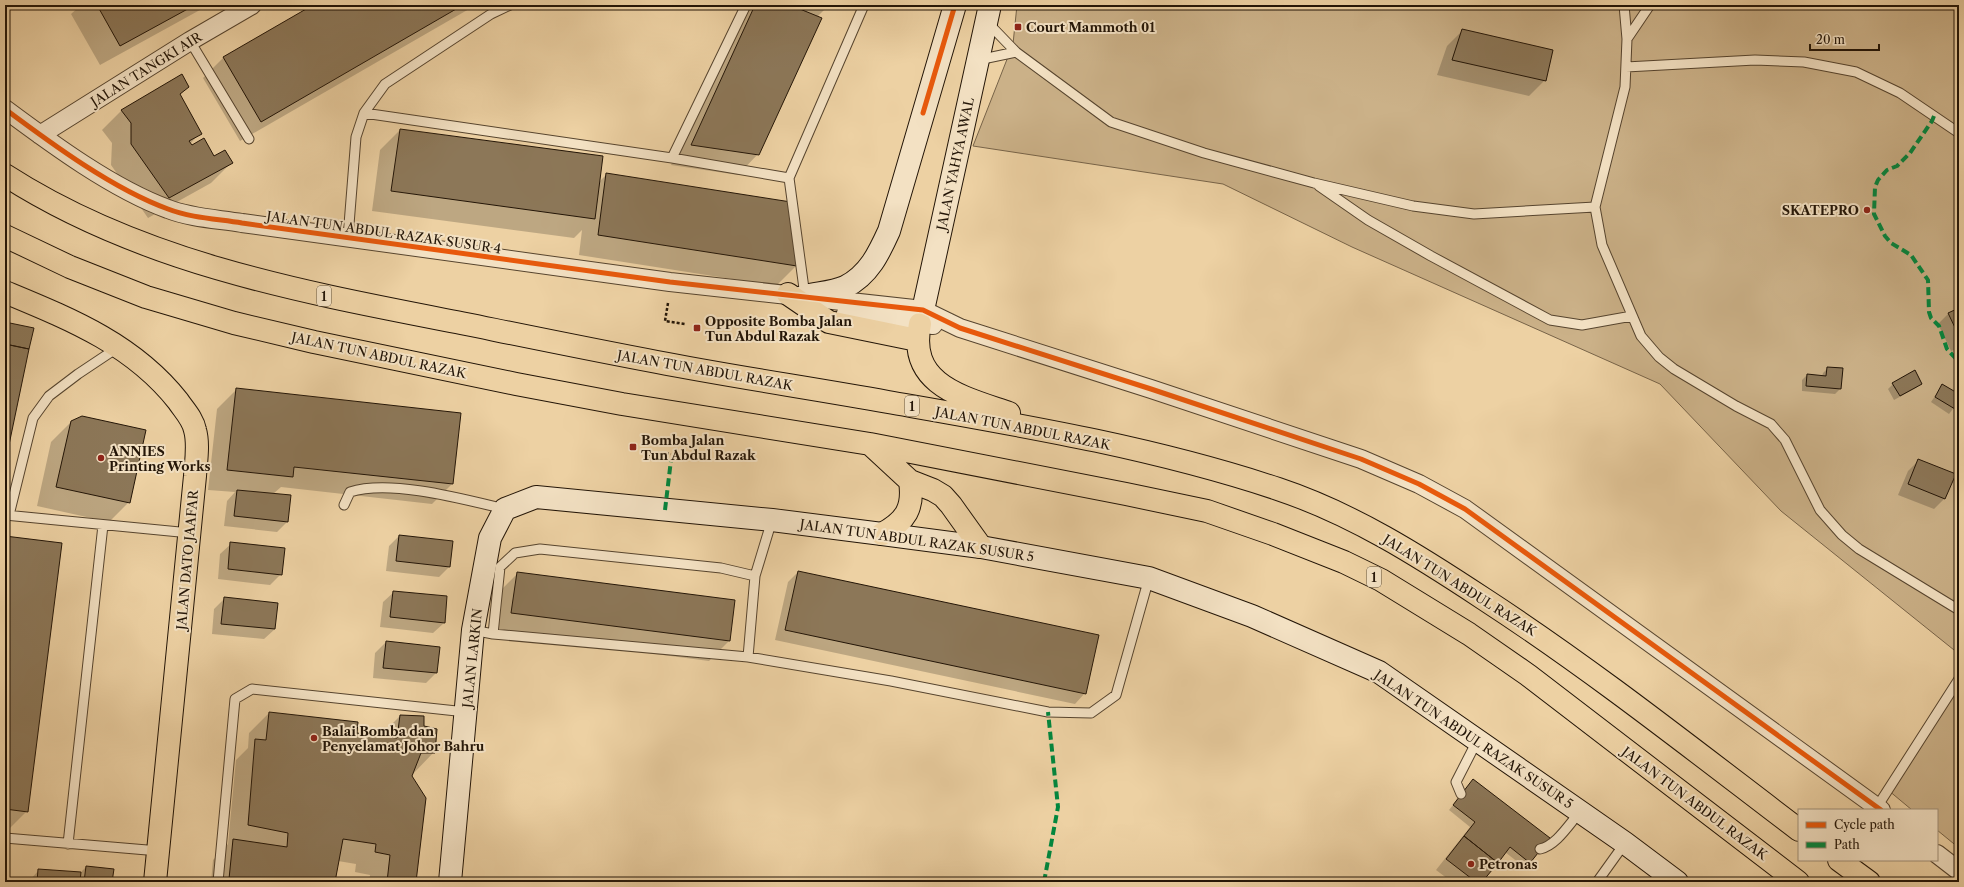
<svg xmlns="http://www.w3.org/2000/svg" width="1964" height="887" viewBox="0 0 1964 887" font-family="'Libre Caslon Text',serif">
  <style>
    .green { fill: #cbb188; stroke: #776348 }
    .shadow { fill: #0003 }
    .building { fill: #8c7758; stroke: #231507 }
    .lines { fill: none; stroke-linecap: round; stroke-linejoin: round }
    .lane-casing { stroke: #56442e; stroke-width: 11 }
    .street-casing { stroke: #56442e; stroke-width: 20 }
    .secondary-casing { stroke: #231507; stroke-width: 24 }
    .primary-casing { stroke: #231507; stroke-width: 24 }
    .highway-casing { stroke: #231507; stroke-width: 24 }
    .path { stroke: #231507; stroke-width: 2.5; stroke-dasharray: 3 2; stroke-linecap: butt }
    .lane { stroke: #f3e1c3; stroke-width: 9 }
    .street { stroke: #f3e1c3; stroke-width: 18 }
    .secondary { stroke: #f3e1c3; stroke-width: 22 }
    .primary { stroke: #edd1a3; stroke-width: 22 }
    .highway { stroke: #edd1a3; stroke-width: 22 }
    .quiet { stroke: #00873e; stroke-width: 4; stroke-dasharray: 8 4; stroke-linecap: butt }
    .cycleway-casing { stroke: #f3e1c3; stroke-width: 8 }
    .cycleway { stroke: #e8590c; stroke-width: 5 }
    .poi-dot { fill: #8f2418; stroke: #f3e1c3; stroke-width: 1.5 }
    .labels { text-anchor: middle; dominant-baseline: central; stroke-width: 4; stroke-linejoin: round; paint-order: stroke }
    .shield { fill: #f3e1c3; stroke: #61523f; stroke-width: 1 }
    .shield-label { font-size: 12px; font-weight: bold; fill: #231507 }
    .poi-label { font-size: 13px; font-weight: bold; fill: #231507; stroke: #f3e1c3; text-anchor: start }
    .street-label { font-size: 13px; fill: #231507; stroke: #f3e1c3 }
  </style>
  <rect width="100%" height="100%" fill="#edd1a3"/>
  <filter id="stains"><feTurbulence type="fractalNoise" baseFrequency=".005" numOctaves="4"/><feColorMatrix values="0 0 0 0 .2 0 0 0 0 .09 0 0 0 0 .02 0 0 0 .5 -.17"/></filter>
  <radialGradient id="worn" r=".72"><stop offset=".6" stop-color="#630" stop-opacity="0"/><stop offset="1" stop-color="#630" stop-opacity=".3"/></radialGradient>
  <!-- green -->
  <path class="green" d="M1017 5H1959V654L1781 511 1660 384 1352 247 1223 184 973 146 1013 44Z
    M1959 672V848L1937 830V810H1912L1888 790Z"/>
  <!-- shadow -->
  <path class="shadow" d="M81 5H209L100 65 71 14Z
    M315 5H476L240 141 203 78 223 58Z
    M749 5H829L817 17 758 154 738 175 671 165 741 14Z
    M1463 30 1545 80 1529 96 1437 75 1447 46Z
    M188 87 180 95 200 133 190 144 214 157 231 163 211 183 148 218 111 165 112 143 102 130 122 110Z
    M400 130 599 182 607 174 796 266 776 286 579 255 582 230 574 238 372 211 380 150Z
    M1959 309V348L1951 351 1938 324 1949 313Z
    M1828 368 1840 389 1835 394 1802 391V380L1807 375 1822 377 1823 373Z
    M1921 383 1916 388 1894 400 1888 389 1893 384Z
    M1942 386 1959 396V401L1949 414 1931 402Z
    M237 389 452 484 432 504 281 487 273 494 287 522 277 532 224 526 227 501 235 492 208 490 217 409Z
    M71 422 129 502 109 522 37 506 51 442Z
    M1919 460 1945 498 1934 509 1898 495 1908 471Z
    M399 536 452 542 449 567 439 577 386 571 389 546Z
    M5 537 27 811 7 831H5Z
    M231 544 281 574 270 585 218 579 220 554Z
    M798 572 1085 693 1075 704 775 640 788 582Z
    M517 574 729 641 709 661 492 633 497 594Z
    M394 592 444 623 433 633 380 627 383 602Z
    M225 598 275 629 264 639 212 634 214 609Z
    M386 642 436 673 426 683 373 678 375 653Z
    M269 713 356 734 379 737 400 716 423 727 434 752 411 776 415 882H369L370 875 355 872 356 864 338 861 334 882H211L213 860 228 844 236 760 248 748 249 733Z
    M1469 785 1529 862 1524 867 1505 852 1481 882H1452L1436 870 1470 827 1449 810Z
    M86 867 111 882H28L39 870 80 873Z
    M1620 879 1623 882H1617Z"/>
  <!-- building -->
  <path class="building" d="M97 5H195L120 46Z
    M313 5H463L261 122 223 57Z
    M755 5H790L822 18 759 155 691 145Z
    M1462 29 1553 50 1546 81 1452 60Z
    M182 74 189 87 180 94 202 134 189 141 192 145 204 138 214 156 225 150 233 163 169 198 131 144V123L121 110Z
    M400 129 603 156 595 219 391 191Z
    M606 173 791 202 797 266 598 235Z
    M1959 308V336L1948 313Z
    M5 322 34 328 29 349 5 344Z
    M5 344 29 349 5 464Z
    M1827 367 1843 368 1841 389 1806 386 1807 374 1826 376Z
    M1915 370 1922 384 1900 396 1892 383Z
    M1942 384 1959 394V403L1955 409 1935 397Z
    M236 388 461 413 453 484 294 467 293 477 227 470Z
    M82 416 146 430 130 503 56 487 71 421Z
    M1918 459 1956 474 1945 499 1908 484Z
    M237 490 291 495 288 522 234 516Z
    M399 535 453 541 450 567 396 561Z
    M5 536 62 543 28 812 5 809Z
    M230 542 285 548 282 575 228 569Z
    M798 571 1099 635 1086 694 785 630Z
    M517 572 735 600 730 641 511 613Z
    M393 591 447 596 445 623 390 617Z
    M224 597 278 603 275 629 221 624Z
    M386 641 440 647 437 673 383 668Z
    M269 712 358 722 357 733 397 738 400 715 424 716V726L437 729 435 753H421L412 776 426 798 416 882H387L390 855 375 852 376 844 343 839 335 882H248L229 879 233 839 287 847 288 833 248 825 255 739 266 740Z
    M1473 779 1550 838 1530 863 1510 847 1498 863 1464 836 1475 822 1453 805Z
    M1464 836 1498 863 1482 882H1476L1446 859Z
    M86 866 114 869 112 882H84Z
    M38 869 81 872 80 882H37Z"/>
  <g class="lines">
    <defs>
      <path id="lane" d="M1624 5 1627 39 1625 87 1595 207 1602 245 1641 336 1659 357 1674 369 1736 406 1771 424 1785 440 1820 510 1842 535 1859 549 1959 610
        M988 23 1016 52 1111 122 1204 153 1314 183 1413 206 1474 214 1595 207
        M1627 39 1650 5
        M190 41 249 139
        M978 60 1016 52
        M1626 67 1755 60 1804 62 1856 72 1900 93 1959 133
        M364 113 385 84 491 14 510 5
        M672 158 746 5
        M1319 186 1368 220 1431 256 1550 320 1582 325 1632 316
        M348 237 356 137 364 113 672 158 789 178
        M805 296 789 178 864 5
        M344 505 350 492C390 479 463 499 505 509
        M5 515 190 533
        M9 515 33 418 49 396 78 374 117 348
        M473 630 493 634 748 657 891 681 1048 712 1091 713 1116 695 1149 578
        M493 634 500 567 515 553 540 549 721 568 755 576
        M748 657 755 576 772 520
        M1461 794 1456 782 1477 741
        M1877 807 1959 679
        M5 838 159 851
        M68 844 103 525
        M1540 849C1557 845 1569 824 1580 812
        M218 882 235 699 252 689 466 712
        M1597 882 1625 843"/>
      <path id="street" d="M5 109C52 144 113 189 168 209 191 218 218 219 242 223L670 282 923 310 960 328 1151 389 1361 459 1419 484 1465 509 1881 810
        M40 135 190 41 252 5
        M846 313 933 325
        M1937 854 1959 871"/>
      <path id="secondary" d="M805 296C818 293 834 292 845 287 869 275 879 253 889 231L955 5
        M920 324 990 5
        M450 882 473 630 490 538 505 509 536 497 772 520 882 534 981 547 1149 578 1252 616 1379 672 1625 843 1677 882"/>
      <path id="primary" d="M5 292C70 319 133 344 178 401 184 410 193 419 195 430 199 444 196 461 195 476L155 882"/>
      <path id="highway" d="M5 175C143 264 307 293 466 324 530 337 593 350 657 362 734 377 811 388 888 402 1019 425 1152 447 1278 489 1353 514 1419 556 1484 599 1593 670 1695 751 1799 830
        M5 236 70 267 146 297 234 323 314 342 516 384 622 404 870 444 1126 494 1207 511 1273 534 1344 562 1381 580 1469 634 1528 675 1798 882
        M788 294 829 322 917 340
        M920 324C907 385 963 397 1009 413
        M870 444 910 481 933 490 943 496 951 505 981 547
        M882 534C906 521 914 508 910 481
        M1839 860 1869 882"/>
    </defs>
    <!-- lane casing -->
    <use href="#lane" class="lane-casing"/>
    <!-- street casing -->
    <use href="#street" class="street-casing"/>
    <!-- secondary casing -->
    <use href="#secondary" class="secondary-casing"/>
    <!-- primary casing -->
    <use href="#primary" class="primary-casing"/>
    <!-- highway casing -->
    <use href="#highway" class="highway-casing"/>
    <!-- path -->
    <path class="path" d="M668 303 665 321 685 324
      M671 460 649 459 650 452 671 454"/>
    <!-- lane -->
    <use href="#lane" class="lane"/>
    <!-- street -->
    <use href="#street" class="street"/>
    <!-- secondary -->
    <use href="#secondary" class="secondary"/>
    <!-- primary -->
    <use href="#primary" class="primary"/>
    <!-- highway -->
    <use href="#highway" class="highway"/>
    <!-- quiet -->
    <path class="quiet" d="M1934 116 1932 121 1910 153 1897 166 1887 170 1878 180 1875 187 1874 214 1885 236 1891 243 1911 255 1928 280 1929 312 1931 318 1939 326 1947 349 1959 362
      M665 510 671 460
      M1044 882 1058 807 1048 712"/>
    <defs>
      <path id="cycleway" d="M5 109C52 144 113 189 168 209 191 218 218 219 242 223L670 282 923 310 960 328 1151 389 1361 459 1419 484 1465 509 1881 810
        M923 113 955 5"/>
    </defs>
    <!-- cycleway casing -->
    <use href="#cycleway" class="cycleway-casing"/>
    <!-- cycleway -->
    <use href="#cycleway" class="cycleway"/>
  </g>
  <!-- markers -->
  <g class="poi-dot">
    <rect x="1014" y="23" width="8" height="8" rx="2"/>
    <circle cx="1867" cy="210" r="4"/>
    <rect x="693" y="324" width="8" height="8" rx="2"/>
    <rect x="629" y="443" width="8" height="8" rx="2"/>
    <circle cx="101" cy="458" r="4"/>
    <circle cx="314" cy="738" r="4"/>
    <circle cx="1471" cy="864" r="4"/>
  </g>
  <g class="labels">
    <!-- shield labels -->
    <g class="shield">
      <rect x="317" y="286" width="14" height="20" rx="3"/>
      <rect x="905" y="396" width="14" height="20" rx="3"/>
      <rect x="1367" y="567" width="14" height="20" rx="3"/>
    </g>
    <g class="shield-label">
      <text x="324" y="296">1</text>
      <text x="912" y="406">1</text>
      <text x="1374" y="577">1</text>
    </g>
    <!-- poi labels -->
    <g class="poi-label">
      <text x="1026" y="27">Court Mammoth 01</text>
      <text x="1859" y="210" text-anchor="end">SKATEPRO</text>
      <text x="705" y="321">Opposite Bomba Jalan<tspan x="705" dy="15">Tun Abdul Razak</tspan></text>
      <text x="641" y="440">Bomba Jalan<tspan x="641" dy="15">Tun Abdul Razak</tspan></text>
      <text x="109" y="451">ANNIES<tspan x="109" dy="15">Printing Works</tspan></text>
      <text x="322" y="731">Balai Bomba dan<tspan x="322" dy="15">Penyelamat Johor Bahru</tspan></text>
      <text x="1479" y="864">Petronas</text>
    </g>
    <!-- street labels -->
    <g class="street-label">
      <text transform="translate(146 69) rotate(-32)">JALAN TANGKI AIR</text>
      <text transform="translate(955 164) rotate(-78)">JALAN YAHYA AWAL</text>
      <text transform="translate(384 232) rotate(8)">JALAN TUN ABDUL RAZAK SUSUR 4</text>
      <text transform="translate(379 355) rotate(12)">JALAN TUN ABDUL RAZAK</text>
      <text transform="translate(705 370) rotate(10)">JALAN TUN ABDUL RAZAK</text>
      <text transform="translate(1023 428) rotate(11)">JALAN TUN ABDUL RAZAK</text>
      <text transform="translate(917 540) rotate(8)">JALAN TUN ABDUL RAZAK SUSUR 5</text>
      <text transform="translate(187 560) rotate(-85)">JALAN DATO JAAFAR</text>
      <text transform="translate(1460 585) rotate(32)">JALAN TUN ABDUL RAZAK</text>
      <text transform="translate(472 658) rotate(-84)">JALAN LARKIN</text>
      <text transform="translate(1474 739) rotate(34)">JALAN TUN ABDUL RAZAK SUSUR 5</text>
      <text transform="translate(1695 803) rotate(37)">JALAN TUN ABDUL RAZAK</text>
    </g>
  </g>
  <!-- margin -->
  <rect width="1964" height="887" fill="none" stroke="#edd1a3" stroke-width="20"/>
  <rect x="6" y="6" width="1952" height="875" fill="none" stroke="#231507" stroke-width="2"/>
  <rect x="10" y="10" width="1944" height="867" fill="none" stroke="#231507"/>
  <!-- legend -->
  <rect x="1798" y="809" width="140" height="52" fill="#f3e1c3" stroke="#a08f78"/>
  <rect x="1806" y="822" width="20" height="6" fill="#e8590c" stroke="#a08f78"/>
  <text x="1834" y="829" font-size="12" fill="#231507">Cycle path</text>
  <rect x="1806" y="842" width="20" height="6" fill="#00873e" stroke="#a08f78"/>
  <text x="1834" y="849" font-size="12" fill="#231507">Path</text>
  <!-- scale -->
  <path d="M1810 44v6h69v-6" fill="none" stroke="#231507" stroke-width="2"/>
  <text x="1816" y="44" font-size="12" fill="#231507" stroke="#f3e1c3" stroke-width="3" paint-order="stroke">20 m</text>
  <rect width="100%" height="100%" filter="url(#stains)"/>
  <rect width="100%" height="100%" fill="url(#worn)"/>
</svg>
